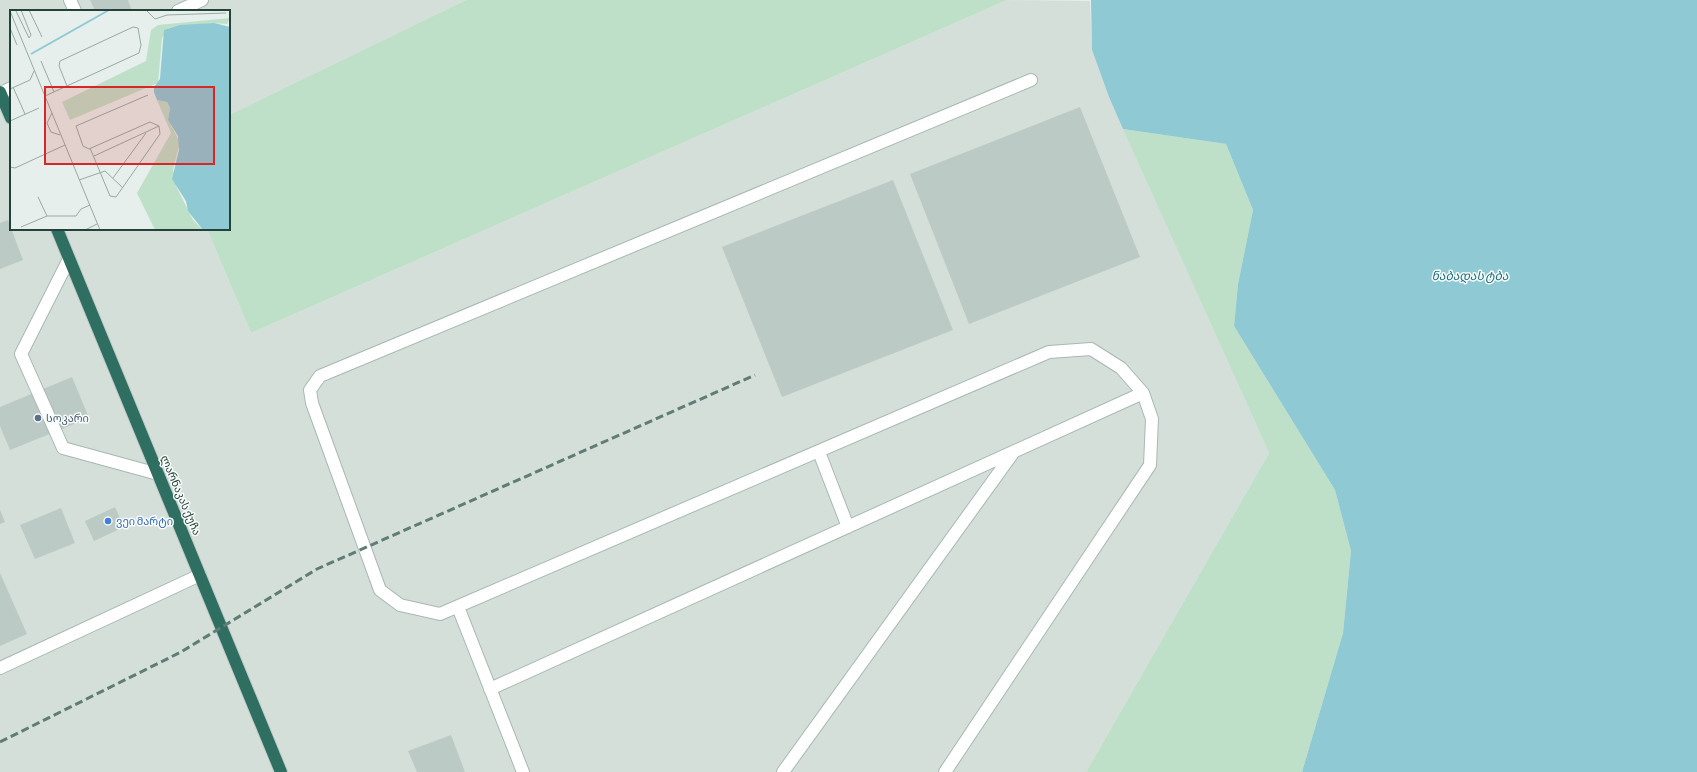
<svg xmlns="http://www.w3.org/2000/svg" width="1697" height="772" viewBox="0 0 1697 772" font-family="'Asap Condensed','Noto Sans Georgian',sans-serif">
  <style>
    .built { fill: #d4dfda }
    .green { fill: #bfe0c8 }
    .water { fill: #8ec9d4 }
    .building { fill: #bbcac4 }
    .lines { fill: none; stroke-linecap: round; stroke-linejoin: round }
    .lane-casing { stroke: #a8b8b2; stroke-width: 14 }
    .highway-casing { stroke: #c2cac8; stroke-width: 14 }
    .lane { stroke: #fff; stroke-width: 12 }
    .highway { stroke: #2f6f62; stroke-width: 12 }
    .rail { stroke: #5f7d75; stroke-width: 3; stroke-dasharray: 8 4; stroke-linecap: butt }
    .service-dot { fill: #5c6f8a; stroke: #f7fbf9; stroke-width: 1.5 }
    .shop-dot { fill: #3f7fe0; stroke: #f7fbf9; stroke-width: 1.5 }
    .labels { text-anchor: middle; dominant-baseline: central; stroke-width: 3; stroke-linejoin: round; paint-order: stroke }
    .service-label { font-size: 11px; fill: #4e5e75; stroke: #f7fbf9; text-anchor: start }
    .street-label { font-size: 11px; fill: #24423a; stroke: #f7fbf9 }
    .shop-label { font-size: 11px; fill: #366cbe; stroke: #f7fbf9; text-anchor: start }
    .water-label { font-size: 12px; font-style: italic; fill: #1c6f80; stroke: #f7fbf9 }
    .inset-river { fill: none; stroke: #8ec9d4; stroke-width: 2 }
    .inset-road { fill: none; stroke: #98aaa4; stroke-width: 1 }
    .view { fill: #d62828; fill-opacity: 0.15; stroke: #d62828; stroke-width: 2 }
    .inset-edge { fill: none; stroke: #24423a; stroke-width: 2 }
  </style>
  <rect width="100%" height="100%" fill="#e6efeb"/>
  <!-- built -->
  <path class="built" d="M0 0H466L229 115V11H11V229H207L251 333 1007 0 1090 1 1092 50 1109 97 1269 453 1086 772H0Z"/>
  <!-- green -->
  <path class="green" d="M466 0H1007L251 333 207 229H229V115Z
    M1123 129 1226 144 1253 210 1238 284 1234 326 1335 490 1351 551 1343 633 1302 772H1086L1269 453Z"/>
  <!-- water -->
  <path class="water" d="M1091 0H1697V772H1302L1343 633 1351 551 1335 490 1234 326 1238 284 1253 210 1226 144 1123 129 1109 97 1092 50Z"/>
  <!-- building -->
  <path class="building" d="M90 0H128L132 11H95Z
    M1080 107 1140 257 969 324 910 174Z
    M893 180 953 330 782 397 722 247Z
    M8 220 23 260 0 269V223Z
    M72 377 89 418 10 450 0 426V407Z
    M115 507 124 527 94 541 85 521Z
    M61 508 75 543 35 559 20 525Z
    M0 510 5 522 0 524Z
    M0 573 27 634 0 646Z
    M451 735 465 772H417L408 751Z"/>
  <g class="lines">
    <defs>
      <path id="lane" d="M70 0 75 11
        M178 11 202 0
        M1 93 11 88
        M69 259 21 354 63 448 158 474
        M819 452 848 527
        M458 607 523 772
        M0 668 200 575
        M490 689 1143 393
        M783 772 1013 453
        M945 772 1150 465 1152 419 1143 393 1121 368 1091 349 1049 352 440 614 400 605 380 590 312 403 310 390 320 376 1031 80"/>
      <path id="highway" d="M0 92 11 118
        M57 229 281 772"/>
    </defs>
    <!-- lane casing -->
    <use href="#lane" class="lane-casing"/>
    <!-- highway casing -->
    <use href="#highway" class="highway-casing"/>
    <!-- lane -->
    <use href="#lane" class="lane"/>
    <!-- highway -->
    <use href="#highway" class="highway"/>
    <!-- rail -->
    <path class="rail" d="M0 742 181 652 317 569 755 375"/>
  </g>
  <!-- markers -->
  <circle class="service-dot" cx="38" cy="418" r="4"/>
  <circle class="shop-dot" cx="108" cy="521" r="4"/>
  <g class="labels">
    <!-- service labels -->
    <g class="service-label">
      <text x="46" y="418">სოკარი</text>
    </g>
    <!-- street labels -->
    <g class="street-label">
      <text transform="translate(181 495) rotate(67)">ლარნაკას ქუჩა</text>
    </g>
    <!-- shop labels -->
    <g class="shop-label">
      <text x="116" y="521">ვეი მარტი</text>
    </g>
    <!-- water labels -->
    <g class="water-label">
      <text x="1470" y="276">ნაბადას ტბა</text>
    </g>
  </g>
  <!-- overview -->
  <g transform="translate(10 10)">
    <rect width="220" height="220" fill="#e6efeb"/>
    <path d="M220 8 217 14 204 13 159 18 152 28 148 73 60 110 52 92 136 51 141 20 148 15ZM147 90 157 92 160 98 158 110 170 132 163 160 167 178 183 210 193 220H145L127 183 161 123Z" fill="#bfe0c8"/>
    <path d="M204 13 220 17V220H193L178 201 176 191 162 169 169 140 168 126 158 110 160 98 157 92 147 90 144 82V77L150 69 154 20 170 15Z" fill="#8ec9d4"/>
    <path class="inset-river" d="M21 44 99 0"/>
    <path class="inset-road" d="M19 0 32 27M136 0 145 9 157 5 216 3M0 1 90 220M6 1 19 28 21 25 11 0M0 18 7 35M31 51 44 82M3 77 15 104M0 79 20 70 24 61M35 86 129 43 131 35 128 18 123 17 50 51 49 56 57 76M42 103 37 113 41 122 50 125M0 111 29 98M80 138 100 186 106 187 150 124 149 116 140 112 79 139 73 136 66 116 138 85M84 146 149 116M0 157 5 158 55 135M103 168 136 123M69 170 95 161 113 178M28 187 37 206M11 217 37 206H66L71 199 80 195M75 220 87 214"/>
    <path class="view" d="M35 77H204V154H35Z"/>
    <rect width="220" height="220" class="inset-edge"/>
  </g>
</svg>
